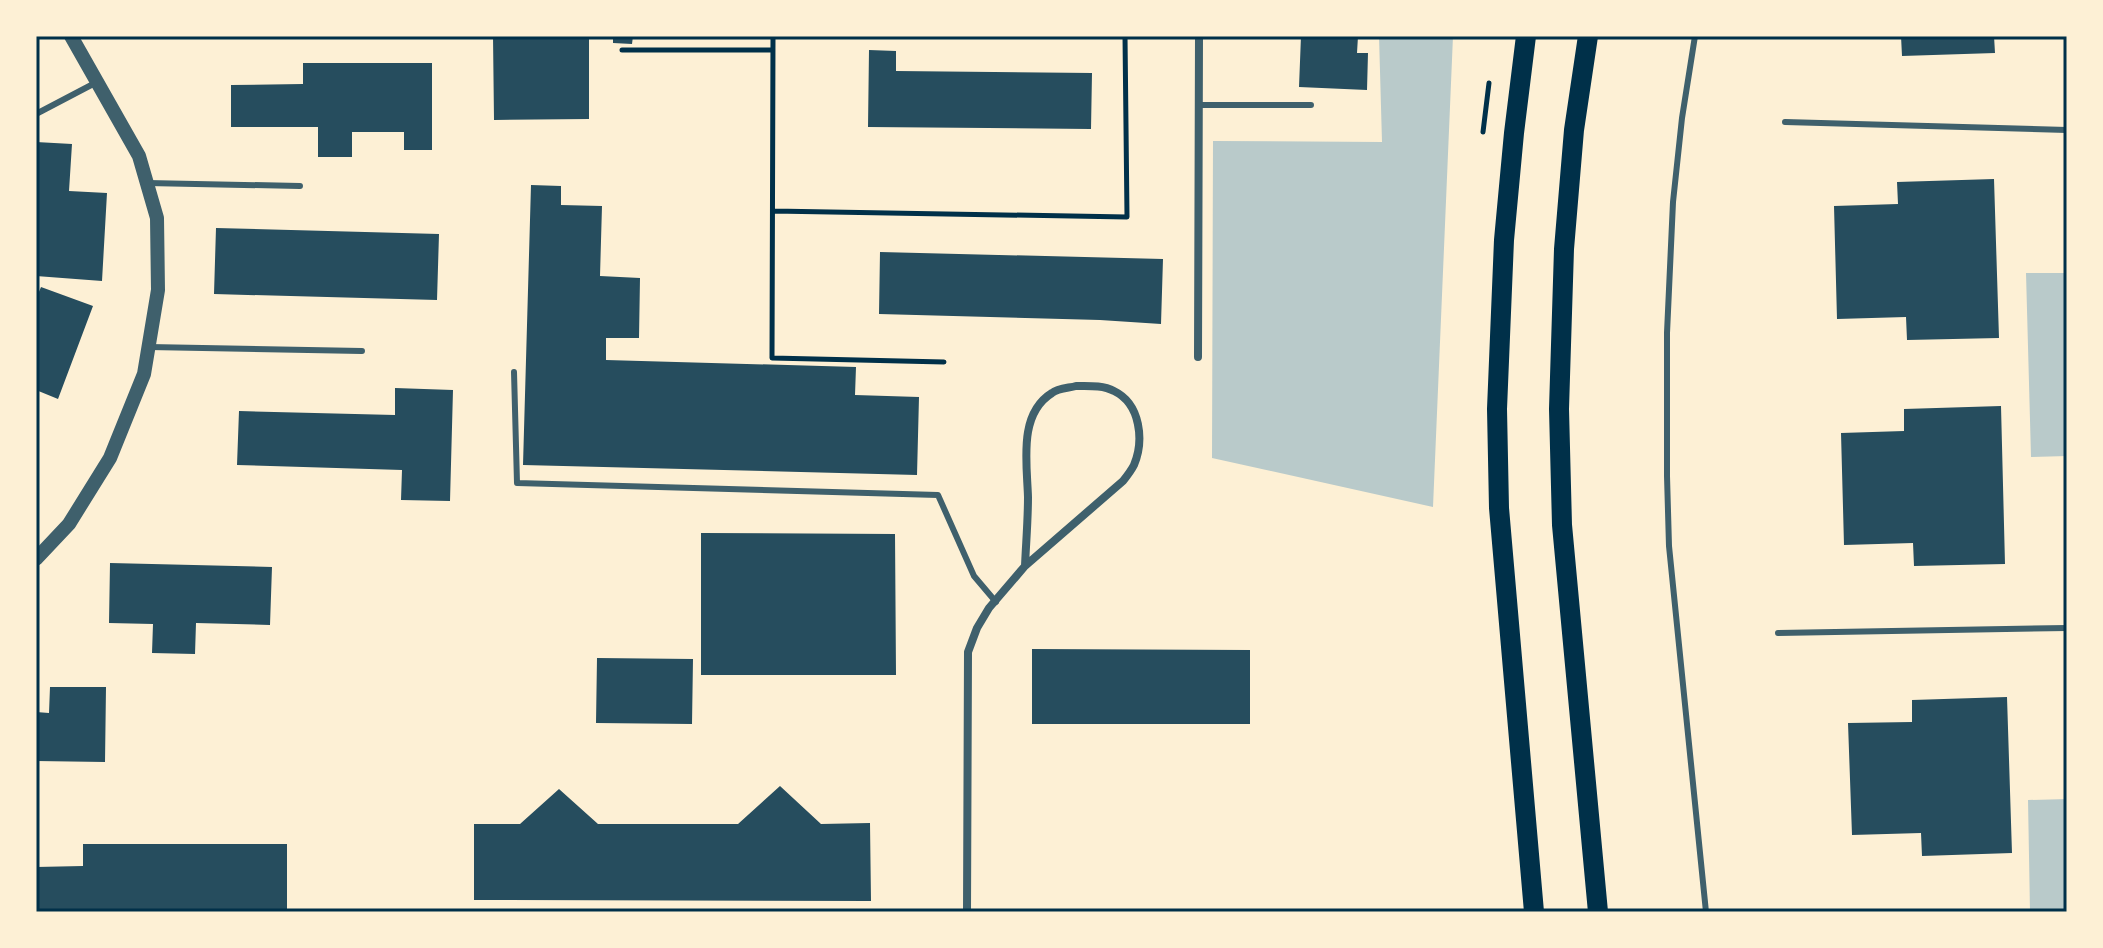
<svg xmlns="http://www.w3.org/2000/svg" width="2103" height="948" viewBox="0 0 2103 948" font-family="'DejaVu Sans',sans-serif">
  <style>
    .green { fill: #b9caca }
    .building { fill: #264d5e }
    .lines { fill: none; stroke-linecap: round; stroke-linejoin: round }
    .path { stroke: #003049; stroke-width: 5 }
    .service { stroke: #3f606c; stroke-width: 6 }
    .minor { stroke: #3f606c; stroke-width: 8 }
    .tertiary { stroke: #3f606c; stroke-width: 14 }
    .primary { stroke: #003049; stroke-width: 20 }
    .neatline { fill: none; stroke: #003049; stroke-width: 3 }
  </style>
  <rect width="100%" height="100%" fill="#fdf0d5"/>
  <!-- green -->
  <path class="green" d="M1379 36H1453L1433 507 1212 458 1213 141 1382 142Z
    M2026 273H2067V456L2031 457Z
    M2067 799V912H2030L2028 800Z"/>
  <!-- building -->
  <path class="building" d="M493 36H589V119L494 120Z
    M613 36H633L632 44 613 43Z
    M1301 36H1358L1357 53H1368L1367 90 1299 87Z
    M1901 36H1994L1995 53 1902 56Z
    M869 50 896 51V71L1092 73 1091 129 868 127Z
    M303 63H432V150H404V132H352V157H318V127H231V85L303 84Z
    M36 142 72 144 69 191 107 193 102 281 36 276Z
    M1994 179 1999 338 1907 340 1906 317 1837 319 1834 206 1898 204 1897 182Z
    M531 185 561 186V205L602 206 600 276 640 278 639 338H606V360L856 367 855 395 919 397 917 475 523 465Z
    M216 228 439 234 437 300 214 294Z
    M880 252 1163 259 1161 324 1100 320 879 314Z
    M41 287 93 306 58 399 36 390V299Z
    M395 388 453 390 450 501 401 500 402 470 237 465 239 411 395 415Z
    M2001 406 2005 564 1914 566 1913 543 1844 545 1841 433 1904 431V409Z
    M701 533 895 534 896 675H701Z
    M110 563 272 567 270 625 196 623 195 654 152 653 153 624 109 623Z
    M1032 649 1250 650V724H1032Z
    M597 658 693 659 692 724 596 723Z
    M50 687H106L105 762 36 761V712L49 713Z
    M2007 697 2012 853 1922 856 1921 833 1852 835 1848 723 1912 722V700Z
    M780 786 821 824 870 823 871 901 474 900V824H520L559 789 598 824H738Z
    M83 844H287V912H36V867L83 866Z"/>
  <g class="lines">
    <!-- path -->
    <path class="path" d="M773 36 772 358 944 362
      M622 50H773
      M1483 132 1489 83
      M773 211 1127 217 1125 36"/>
    <!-- service -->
    <path class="service" d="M1695 36 1682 118 1673 202 1667 333V476L1669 546 1706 912
      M1199 105H1311
      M36 114 97 82
      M1785 122 2067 130
      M147 183 300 186
      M149 347 362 351
      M514 372 517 483 938 495 974 576 996 602
      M1778 633 2067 628"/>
    <!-- minor -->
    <path class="minor" d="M1198 357 1199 36
      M1076 386C1089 386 1103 385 1114 391 1141 404 1144 441 1134 465 1131 471 1127 476 1123 481L1025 566C1026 543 1028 520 1028 497 1027 463 1018 414 1052 393 1058 388 1069 388 1076 386Z
      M967 912 968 652 977 628 989 608 1025 566"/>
    <!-- tertiary -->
    <path class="tertiary" d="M36 559 69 524 110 458 144 374 158 290 157 218 139 156 71 36"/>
    <!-- primary -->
    <path class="primary" d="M1526 36 1514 133 1504 240 1497 409 1499 508 1534 912
      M1588 36 1574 130 1564 249 1559 409 1562 525 1598 912"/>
  </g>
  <!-- border -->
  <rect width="2103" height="948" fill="none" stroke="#fdf0d5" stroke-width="76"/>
  <rect x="38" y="38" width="2027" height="872" class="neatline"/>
</svg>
